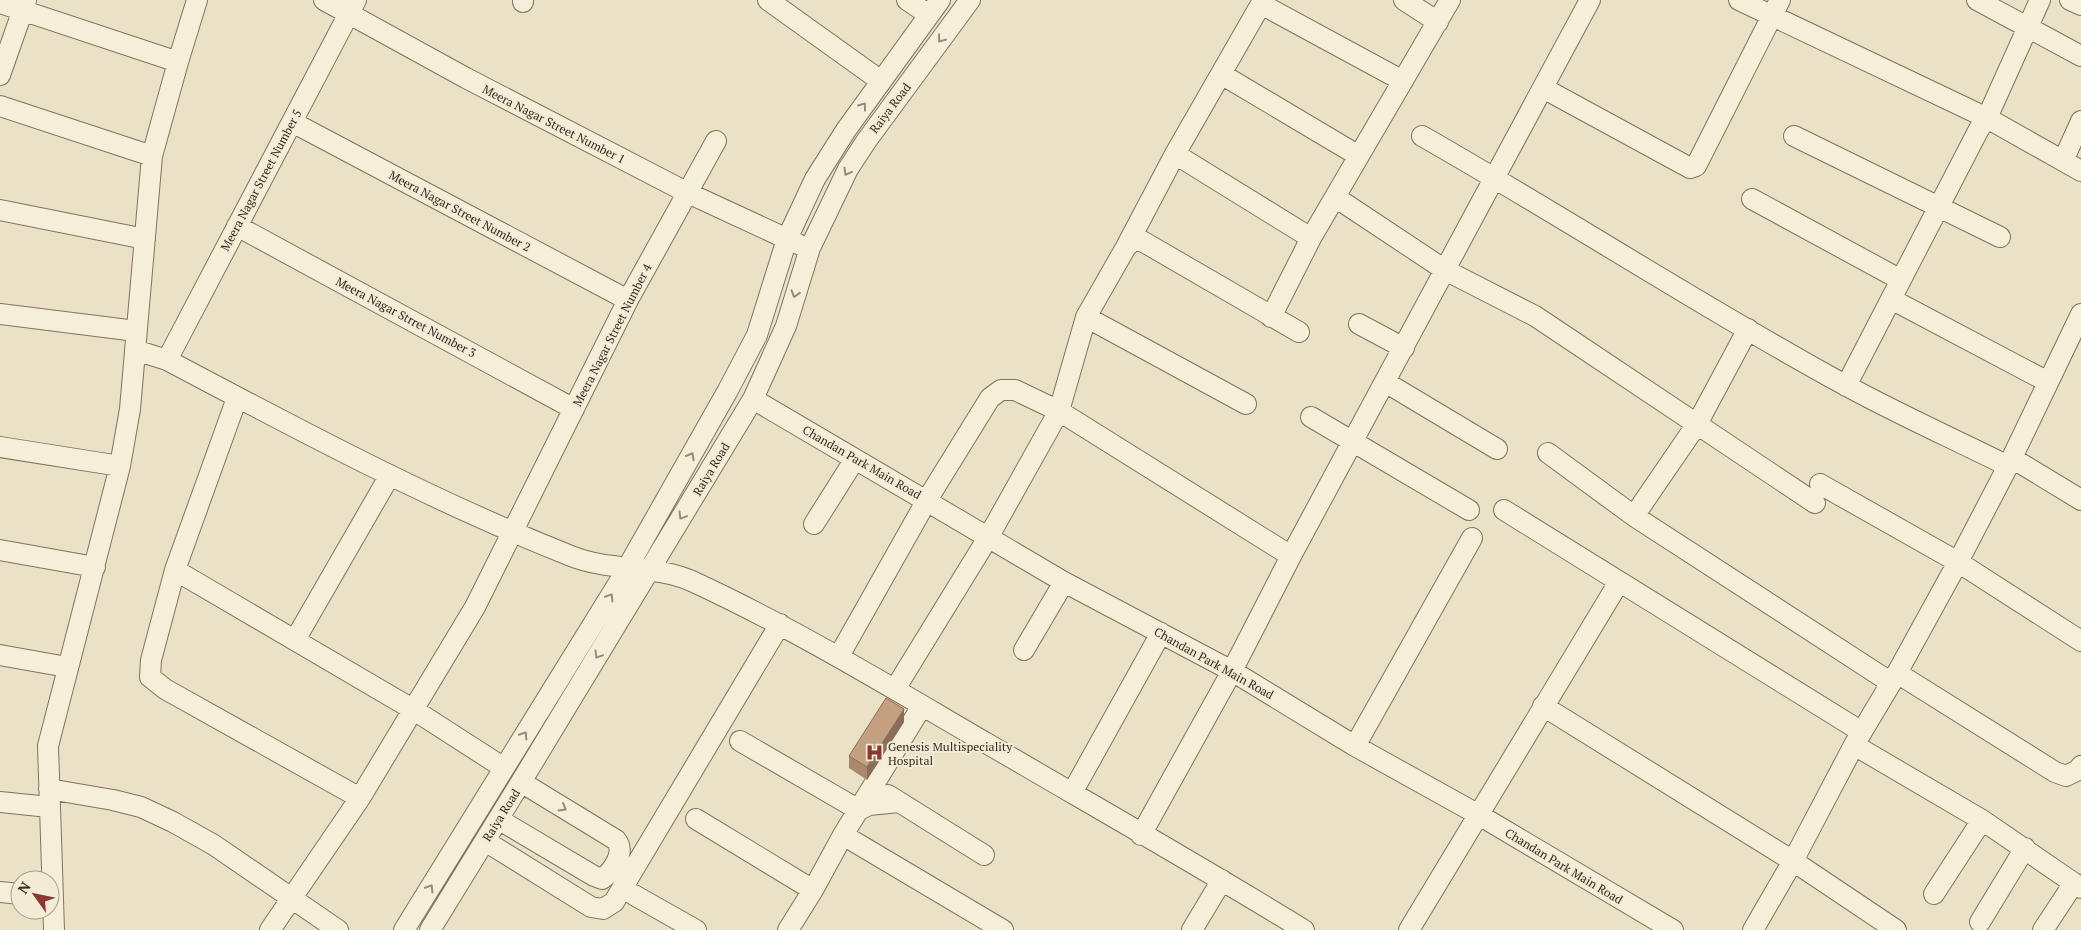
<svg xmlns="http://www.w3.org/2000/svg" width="2081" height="930" viewBox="0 0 2081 930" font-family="'PT Serif',serif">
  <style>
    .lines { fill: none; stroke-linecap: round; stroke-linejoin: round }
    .minor-casing { stroke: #83735e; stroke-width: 22 }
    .minor { stroke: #f5eed9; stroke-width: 20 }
    .wall { fill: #a9896e }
    .shaded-wall { fill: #896f5a }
    .building { fill: #c49f80; stroke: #896f5a }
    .oneway { stroke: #958c7c }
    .labels { text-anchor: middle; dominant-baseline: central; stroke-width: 4; stroke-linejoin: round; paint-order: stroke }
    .street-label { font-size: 12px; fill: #352b20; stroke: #f2ebd5 }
    .poi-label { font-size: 12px; fill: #352b20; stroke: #f2ebd5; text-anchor: start }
  </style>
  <rect width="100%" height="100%" fill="#eae1c7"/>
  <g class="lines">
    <defs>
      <path id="minor" d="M324 0 466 78 688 193 798 244
        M768 0 881 81
        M907 0 929 15
        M1404 0 1438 22
        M1739 0 1987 118 2081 171
        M1977 0 2081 56
        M2070 0 2081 5
        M523 2V0
        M0 3 178 62
        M1221 74 1359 156
        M0 75 26 1
        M1543 88 1690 168 1696 166 1780 0
        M0 106 152 156
        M292 122 628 300
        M1422 136C1564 217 1702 307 1845 385 1898 414 1954 439 2008 466
        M1794 136 2000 237
        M1175 154 1311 238
        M2063 161 2081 121
        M1335 197 1445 270 1535 316 1815 503
        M1752 199 1901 280
        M0 210 145 239
        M237 226 574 409
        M1126 247 1133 241H1142L1299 332
        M1891 299 2048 382
        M0 314 136 331
        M1086 317 1246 404
        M1271 317 1311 238 1450 0
        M1359 324 1404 348
        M135 350 167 360C299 430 432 501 571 556 611 572 657 564 696 583 797 630 892 688 988 744 1094 806 1200 866 1304 930
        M167 360 356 0
        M1385 382 1497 449
        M1846 386 1979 129 1987 118 2040 0
        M237 398 175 570 151 660 150 677 165 689 360 798
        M753 399 1064 582 1232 671 1355 746 1479 815 1673 930
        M1311 417 1469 510
        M0 447 120 466
        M1548 453 1634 516 1890 682
        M2012 458 2081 500
        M1820 484 1958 562 2081 641
        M1504 510 1862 732
        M1634 516 1697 424 1748 329
        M814 524 855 459
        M0 550 95 567
        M175 570 414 710 504 768
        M295 640 390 475
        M1024 650 1064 582
        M0 655 67 667
        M839 656 927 500 990 398 1001 390H1015L1059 411 1086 317 1126 247 1175 154 1261 4 1403 81
        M1897 673 2055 772 2066 776 2078 770 2081 766
        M895 689 989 536 1059 411 1291 556
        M1543 706 1793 861 1896 930
        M740 741 859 810 869 805 899 802
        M1854 745 1982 820 2081 888
        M1355 746 1472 538
        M49 789 113 800 141 807 173 822 214 845 338 930
        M1072 793 1161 633
        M888 795 984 855
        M0 802 49 807
        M498 819 594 876 602 879C613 871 626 852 616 840L521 782
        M696 819 813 890
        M843 835 1003 930
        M1141 835 1232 671 1291 556 1590 0
        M485 841 591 907 603 909 614 902 780 624
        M0 892 20 894
        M1934 894 1982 820
        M634 895 696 930
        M1980 922 2025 848
        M54 930 48 746 120 466 130 409 152 156 178 62 197 0
        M270 930 360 798 475 607 628 300 716 141
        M404 930 621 579 727 392 757 335 787 239 815 179 846 130 940 0
        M430 930 524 777 753 399 786 326 810 248 848 169 867 140 970 0
        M788 930 813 890 843 835 922 706
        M1192 930 1222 880
        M1409 930 1619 582
        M1753 930 1793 861 1854 745 1897 673 1958 562 2008 466 2081 314
        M2043 930 2074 883"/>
    </defs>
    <!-- minor casing -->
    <use href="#minor" class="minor-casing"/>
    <!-- minor -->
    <use href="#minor" class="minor"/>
  </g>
  <!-- wall -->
  <path class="wall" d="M904 722 867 780 849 768V756Z"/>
  <!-- shaded-wall -->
  <path class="shaded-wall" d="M904 709V722L867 780V767Z"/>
  <!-- building -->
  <path class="building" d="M886 698 904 709 867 767 849 756Z"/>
  <!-- one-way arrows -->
  <defs><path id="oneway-chevron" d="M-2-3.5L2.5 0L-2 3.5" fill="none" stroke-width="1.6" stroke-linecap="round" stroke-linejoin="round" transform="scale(1.25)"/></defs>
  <g class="oneway">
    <use href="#oneway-chevron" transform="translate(941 39) rotate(127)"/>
    <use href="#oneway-chevron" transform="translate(863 106) rotate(-54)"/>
    <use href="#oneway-chevron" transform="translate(847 172) rotate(119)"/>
    <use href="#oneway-chevron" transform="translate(795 294) rotate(107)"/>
    <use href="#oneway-chevron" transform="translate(691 456) rotate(-60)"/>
    <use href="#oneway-chevron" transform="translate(682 516) rotate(121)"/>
    <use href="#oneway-chevron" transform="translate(610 597) rotate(-58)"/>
    <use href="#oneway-chevron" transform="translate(598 655) rotate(121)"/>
    <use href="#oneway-chevron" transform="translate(524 735) rotate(-58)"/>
    <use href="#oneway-chevron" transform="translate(563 808) rotate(31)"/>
    <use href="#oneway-chevron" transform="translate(430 888) rotate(-58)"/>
  </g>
  <!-- icons -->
  <defs>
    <symbol id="hospital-bare" viewBox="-9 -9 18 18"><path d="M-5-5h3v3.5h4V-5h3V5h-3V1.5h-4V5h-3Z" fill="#8c3734" stroke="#f2ebd5" stroke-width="2.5" paint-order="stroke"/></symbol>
  </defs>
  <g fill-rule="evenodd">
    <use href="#hospital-bare" x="862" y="740" width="25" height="25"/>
  </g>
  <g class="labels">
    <!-- street labels -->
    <g class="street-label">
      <text transform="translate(890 108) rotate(-53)">Raiya Road</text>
      <text transform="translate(554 124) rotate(27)">Meera Nagar Street Number 1</text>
      <text transform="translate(261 180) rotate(-62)">Meera Nagar Street Number 5</text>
      <text transform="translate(460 211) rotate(28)">Meera Nagar Street Number 2</text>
      <text transform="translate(406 317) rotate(28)">Meera Nagar Strret Number 3</text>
      <text transform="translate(612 335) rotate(-63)">Meera Nagar Street Number 4</text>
      <text transform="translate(862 462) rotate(30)">Chandan Park Main Road</text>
      <text transform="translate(711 469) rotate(-59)">Raiya Road</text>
      <text transform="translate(1214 663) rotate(29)">Chandan Park Main Road</text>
      <text transform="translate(501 815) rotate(-58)">Raiya Road</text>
      <text transform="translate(1564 866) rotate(31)">Chandan Park Main Road</text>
    </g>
    <!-- poi labels -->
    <g class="poi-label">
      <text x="888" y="746">Genesis Multispeciality<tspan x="888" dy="14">Hospital</tspan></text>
    </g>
  </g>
  <!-- north arrow -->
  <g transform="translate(35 895) rotate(303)"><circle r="24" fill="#f2ebd5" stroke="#a69e8d"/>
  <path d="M0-4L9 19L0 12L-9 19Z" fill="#8c3734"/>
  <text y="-8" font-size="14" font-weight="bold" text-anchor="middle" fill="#352b20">N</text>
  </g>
</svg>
